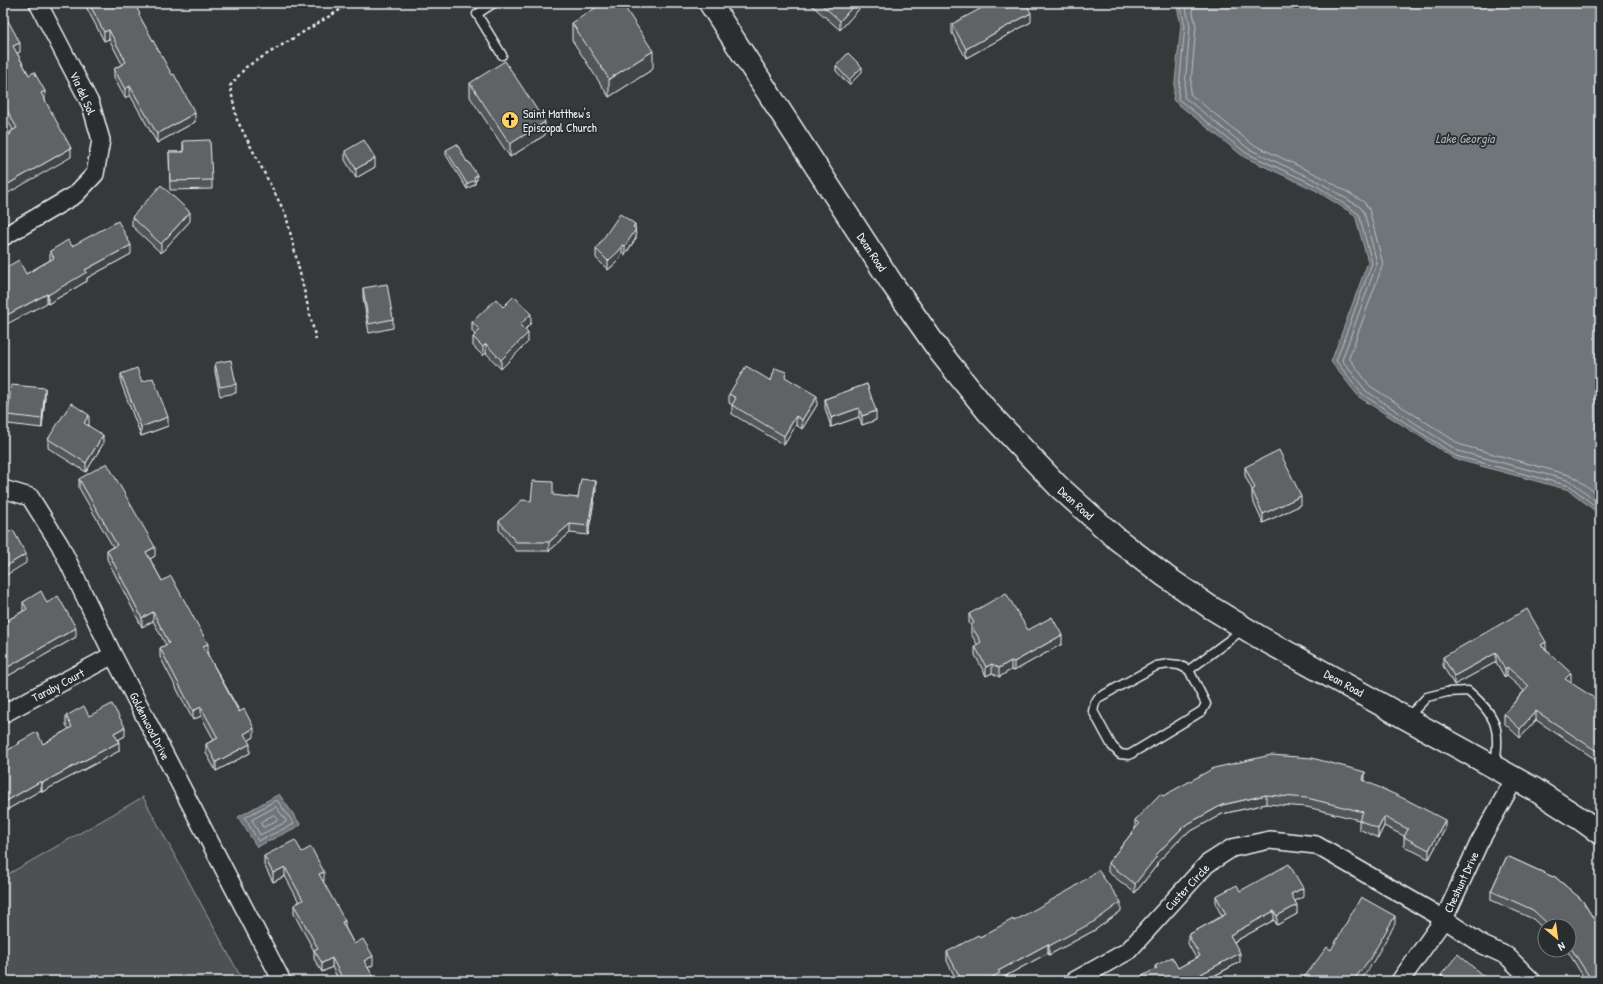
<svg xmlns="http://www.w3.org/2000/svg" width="1603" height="984" viewBox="0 0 1603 984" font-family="'Patrick Hand',sans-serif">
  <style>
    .green { fill: #4d5152; stroke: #9aa1a5 }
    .water { fill: #707579; stroke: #a0a7ac }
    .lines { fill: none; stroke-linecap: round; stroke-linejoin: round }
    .shore { stroke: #b8bfc5; stroke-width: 1 }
    .service-casing { stroke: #e8f1f8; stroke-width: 11 }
    .minor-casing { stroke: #e8f1f8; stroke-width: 20 }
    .secondary-casing { stroke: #e8f1f8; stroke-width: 25 }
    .path { stroke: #e8f1f8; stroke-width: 2.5; stroke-dasharray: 3 3; stroke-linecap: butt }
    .service { stroke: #2a2d2e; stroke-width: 8 }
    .minor { stroke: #2a2d2e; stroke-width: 17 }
    .secondary { stroke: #2a2d2e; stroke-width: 22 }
    .wall { fill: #525557; stroke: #e8f1f8 }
    .shaded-wall { fill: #424547; stroke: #e8f1f8 }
    .building { fill: #5f6365; stroke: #e8f1f8 }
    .labels { text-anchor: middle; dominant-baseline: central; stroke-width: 3.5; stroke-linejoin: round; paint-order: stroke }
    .street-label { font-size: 12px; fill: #e8f1f8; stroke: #2a2d2e }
    .poi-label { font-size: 12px; fill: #e8f1f8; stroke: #2a2d2e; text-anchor: start }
    .water-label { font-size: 13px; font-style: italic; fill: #acb3b8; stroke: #2a2d2e }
  </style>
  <rect width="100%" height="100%" fill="#35393a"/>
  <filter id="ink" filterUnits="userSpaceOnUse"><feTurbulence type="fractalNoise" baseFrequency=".025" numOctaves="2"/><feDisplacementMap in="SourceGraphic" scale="8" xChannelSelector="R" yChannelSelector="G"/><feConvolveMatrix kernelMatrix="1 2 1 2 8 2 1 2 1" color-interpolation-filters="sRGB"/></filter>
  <g filter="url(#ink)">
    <!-- green -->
    <path class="green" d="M143 797 243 981H3V877Z"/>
    <!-- water -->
    <path class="water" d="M1176 3H1600V515L1569 490 1455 459 1359 397 1331 362 1368 262 1355 215 1315 190 1244 157 1173 100 1181 25Z
      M279 794 301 825 257 847 238 817Z"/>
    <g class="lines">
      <!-- shore -->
      <path class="shore" d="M1180 3 1185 26 1178 99 1246 153 1317 186 1359 214 1372 263 1336 361 1362 394 1456 456 1570 486 1600 510
        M1185 3 1190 26 1184 97 1249 149 1319 182 1360 207 1364 212 1377 263 1342 360 1366 391 1458 451 1571 481 1600 504
        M1191 3 1196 26 1190 94 1252 144 1322 177 1364 202 1369 209 1383 264 1349 358 1370 386 1461 445 1573 476 1600 496
        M277 800 294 824 258 841 245 818Z
        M276 807 286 820V822L260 835 252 820Z
        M274 815 277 818V820L264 827 262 826 261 822Z"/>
      <defs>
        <path id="service" d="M494 3 477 14 502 55
          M1169 664 1179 665 1189 670 1206 704 1202 711 1129 755 1120 754 1112 746 1093 711 1095 703 1098 698 1156 666Z
          M1189 670 1232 638 1242 629
          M1407 718 1427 697 1447 692 1468 691C1498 717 1500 728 1495 766"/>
        <path id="minor" d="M3 237 75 195 95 174 101 140 91 105 38 3
          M3 489 30 497 60 545 113 655 282 981
          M3 714 113 655
          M1074 981 1128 951 1207 864 1232 848 1270 840 1316 845 1444 919 1483 945 1507 956 1532 981
          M1400 981 1444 919 1479 843 1515 778"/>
        <path id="secondary" d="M710 3 891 282 940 352 988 412 1058 486 1117 539 1165 576 1210 607 1261 638 1534 789 1582 820 1600 833"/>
      </defs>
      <!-- service casing -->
      <use href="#service" class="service-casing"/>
      <!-- minor casing -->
      <use href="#minor" class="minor-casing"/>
      <!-- secondary casing -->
      <use href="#secondary" class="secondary-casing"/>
      <!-- path -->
      <path class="path" d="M316 340 286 215 237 120 230 86 246 67 351 3"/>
      <!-- service -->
      <use href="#service" class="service"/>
      <!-- minor -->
      <use href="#minor" class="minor"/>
      <!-- secondary -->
      <use href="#secondary" class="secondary"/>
    </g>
    <!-- wall -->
    <path class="wall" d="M84 3H134L140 17 195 122 157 143 130 95 125 98 114 78V69L122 64 109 39 104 41Z
      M809 3H860V8L840 30Z
      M3 11 20 52 17 53 29 75 45 100 71 157 10 134V132L13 130 3 112Z
      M1031 22 966 58 952 33V24Z
      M572 23 653 69 609 97 572 40Z
      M836 66 862 72 849 85 836 71Z
      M470 83 545 135 510 157 470 97Z
      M183 141 212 180V189L170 190 169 152H183Z
      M446 150 467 162 477 180 475 181V184L467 189 446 155Z
      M345 151 375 167 356 178 345 160Z
      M132 217 190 221 161 253 132 226Z
      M635 229 636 238 625 255 622 254 619 260 608 270 596 258V249Z
      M72 246 131 254 87 278V281L48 304 26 274 50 260V251Z
      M363 288 393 319V328L369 333 363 297Z
      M503 307 531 323 525 330 528 342 501 369 486 353 483 356 473 346V337L475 335 472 331V322Z
      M215 363 236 384V393L220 396 215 372Z
      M121 374 142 382 168 426 141 436 121 383Z
      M786 378 817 405 802 429 796 425 784 445 732 414V405L729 403V394L771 381Z
      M867 384 876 420 862 425 859 417 831 427 825 408V399Z
      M45 397 42 428 8 424V415Z
      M89 424 88 425 103 444 86 472 48 448V439Z
      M1245 467 1301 505 1263 523 1252 499V490L1245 476Z
      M79 479 155 556 150 559 162 581 208 653H207L254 737 248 741 250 753 216 771 206 753V744L214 740 201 716 193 720 160 657V648L166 645 153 621 142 627 107 559V550L113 547 79 488Z
      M596 490 588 535 570 533 549 551H516L499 530V521L531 501 553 496 578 498Z
      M23 602 47 603 76 637 8 676 4 670 3 623 23 611Z
      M969 614 1028 630 1062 644 1014 671 1011 670 999 677 992 673 986 676 975 655V646L977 644 971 634V626L969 623Z
      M1546 650 1571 682 1570 683 1600 709V757L1598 761 1536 720 1520 738 1504 723V714L1524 691 1507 676 1505 678 1496 662 1454 685 1443 666V657Z
      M66 716H89L125 736 118 740 119 751 42 792 41 790 3 812V753L19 744V742L43 744 69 729 66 725Z
      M1365 781 1445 829 1429 859 1404 846V836L1384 826 1378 838 1359 829V820L1307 807 1266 804 1222 814 1184 835 1157 863V865L1135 893 1108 872V863L1135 829V820L1163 796Z
      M302 852 324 881H323L345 927 354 944 373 965 368 968 376 981H339L332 967 322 972 314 959V951L294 914V905L299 902 285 876 273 882 264 865V856Z
      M1507 856 1553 877 1554 876 1582 900 1600 929V981H1586L1567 950H1569V926H1545V930L1533 919 1491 900V891Z
      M1240 891 1303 897 1295 901 1297 914 1277 925 1274 920 1234 942 1240 962 1205 981 1155 969V966L1178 968 1196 958 1188 944V935L1222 916 1216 905V896Z
      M1121 911 1095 930 1049 955 1048 953 1000 979V981H957L947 961V952L1014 921Z
      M1441 975 1489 981H1441Z"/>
    <!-- shaded-wall -->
    <path class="shaded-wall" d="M856 3H860V8L840 30V21Z
      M1031 13V22L966 58V49Z
      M109 30V39L104 41V32Z
      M20 43V52L13 55V46Z
      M653 51V69L609 97V79Z
      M862 67V72L849 85V80Z
      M130 86V95L125 98V89Z
      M45 91V100L41 102V93Z
      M195 113V122L157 143V134Z
      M545 122V135L510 157V144Z
      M71 148V157L3 196V187Z
      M375 158V167L356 178V169Z
      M477 175V180L475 181V184L467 189V184L474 177Z
      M190 212V221L161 253V244Z
      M635 224 636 238 625 255V246L633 227Z
      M131 245V254L87 278V281L48 304V295L85 270Z
      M622 245V254L619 260 608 270V261Z
      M47 294V303L3 326V317Z
      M531 314V323L520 334V325Z
      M528 333V342L501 369V360Z
      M486 344V353L483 356V347Z
      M45 388V397L42 428V419Z
      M817 396V405L802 429V420Z
      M859 408V417L831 427V418Z
      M876 411V420L862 425V416Z
      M89 415V424L84 432V423Z
      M796 416V425L784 445V436Z
      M168 417V426L141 436V427Z
      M103 435V444L86 472V463Z
      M596 481V490L588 535V526Z
      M1301 496V505L1263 523V514Z
      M570 524V533L549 551V542Z
      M155 547V556L146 561V552Z
      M26 554V563L3 577V568Z
      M153 612V621L142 627V618Z
      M76 628V637L8 676V667Z
      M1062 635V644L1014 671V662Z
      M1546 642V651L1541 645Z
      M208 644V653L203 655V646Z
      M1496 653V662L1454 685V676Z
      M4 661V670L3 671V662Z
      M1011 661V670L999 677V668Z
      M992 664V673L986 676V667Z
      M1507 667V676L1505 678V669Z
      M1571 673V682L1565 688V679Z
      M1599 701V710L1596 706Z
      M201 707V716L193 720V711Z
      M1536 711V720L1520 738V729Z
      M125 727V736L114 742V733Z
      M254 728V737L244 743V734Z
      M119 742V751L42 792V783Z
      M250 744V753L216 771V762Z
      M1600 748V757L1598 761V752Z
      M1365 772V781L1363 780Z
      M41 781V790L3 812V803Z
      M1266 795V804L1222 814 1184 835 1157 863V865L1135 893V884L1156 855 1184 826 1222 805Z
      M1384 817V826L1378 838V829Z
      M1445 820V829L1429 859V850Z
      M285 867V876L273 882V873Z
      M324 872V881L319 883V874Z
      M1303 888V897L1291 903V894Z
      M1121 902V911L1095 930 1049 955V946Z
      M1297 905V914L1277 925V916Z
      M1274 911V920L1230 944V935Z
      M1395 916V924L1369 969 1360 981H1353Z
      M345 921V930L342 922Z
      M1048 944V953L1000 979V981H985L998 971Z
      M1240 953V962L1204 981 1201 974Z
      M373 956V965L364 970V961Z
      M332 958V967L322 972V963Z"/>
    <!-- building -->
    <path class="building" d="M89 3H134L140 14 139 15 172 75 174 74 195 113 157 134 130 86 125 89 114 69 126 62 109 30 104 32Z
      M603 3H622L653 51 609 79 572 23Z
      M820 3H856L840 21Z
      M991 3H1026L1031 13 966 49 952 24Z
      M3 11 20 43 13 46 29 75 34 72 45 91 41 93 71 148 3 187V138L11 134 10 132 17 128 3 103Z
      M848 53 862 67 849 80 836 66Z
      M505 61 545 122 510 144 470 83Z
      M210 140 212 180 170 181 169 152H184L183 141Z
      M364 140 375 158 356 169 345 151Z
      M457 144 467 162 468 161 477 175 474 177 475 180 467 184 446 150Z
      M161 185 190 212 161 244 132 217Z
      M620 214 635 224 633 227 636 229 625 246 622 245 619 251 608 261 596 249Z
      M118 221 131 245 85 270 87 272 48 295 47 294 3 317V269L19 260 26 274 54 258 50 251 68 240 72 246Z
      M387 284 393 319 369 324 363 288Z
      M514 296 531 314 520 325 528 333 501 360 486 344 483 347 473 337 480 330 472 322 496 299 503 307Z
      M231 360 236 384 220 387 215 363Z
      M746 366 771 381 775 368 786 372 785 377 817 396 802 420 796 416 784 436 732 405 736 398 729 394Z
      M137 368 142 382 153 378 168 417 141 427 121 374Z
      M867 384 876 411 862 416 859 408 831 418 825 399Z
      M11 385 45 388 42 419 8 415Z
      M71 403 89 415 84 423 103 435 86 463 48 439Z
      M1279 450 1301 496 1263 514 1252 490 1255 488 1245 467Z
      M107 463 155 547 146 552 162 581 171 576 208 644 203 646 239 712 244 709 254 728 244 734 250 744 216 762 206 744 218 738 201 707 193 711 160 648 169 643 153 612 142 618 107 550 117 545 79 479Z
      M581 479 596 481 588 526 570 524 549 542H516L499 521 522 500 531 501 533 481 553 482V495L578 498Z
      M13 530 26 554 3 568V535Z
      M41 591 47 603 58 596 76 628 8 667 4 661 3 662V623L27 609 23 602Z
      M1006 593 1028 630 1052 617 1062 635 1014 662 1011 661 999 668 992 664 986 667 975 646 981 642 971 625 974 623 969 614Z
      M1527 609 1546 642 1541 645 1571 673 1565 679 1599 701 1596 706 1600 709V748L1598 752 1536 711 1520 729 1504 714 1529 686 1507 667 1505 669 1496 653 1454 676 1443 657Z
      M112 704 125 727 114 733 119 742 42 783 41 781 3 803V753L20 743 19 742 37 732 43 744 72 727 66 716 84 706 89 716Z
      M1271 755 1312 758 1365 772 1363 780 1407 800 1445 820 1429 850 1404 837 1408 829 1384 817 1378 829 1359 820 1363 812 1307 798 1266 795 1222 805 1184 826 1156 855 1157 856 1135 884 1108 863 1139 824 1135 820 1160 794 1163 796 1214 768Z
      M295 840 302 852 311 847 324 872 319 874 345 921 342 922 354 944 363 939 373 956 364 961 376 981H344L332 958 322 963 314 950 318 948 294 905 303 900 285 867 273 873 264 856Z
      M1507 856 1553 877 1554 876 1582 900 1600 929V981H1592L1569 945V926H1550L1533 910 1491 891Z
      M1289 864 1303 888 1291 894 1297 905 1277 916 1274 911 1230 935 1240 953 1201 974 1205 981H1133L1157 968 1155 966 1172 957 1178 968 1200 956 1188 935 1226 914 1216 896 1237 885 1240 891Z
      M1098 870 1121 902 1095 921 1049 946 1048 944 998 971 1000 973 985 981H962L947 952 978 935 980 937 1013 919 1014 921 1073 888Z
      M1361 897 1395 916 1369 960 1353 981H1298L1306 975 1327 947 1331 950Z
      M1458 954 1489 981H1448L1441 975Z"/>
  </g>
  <!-- icons -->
  <defs>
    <symbol id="church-disc" viewBox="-11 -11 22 22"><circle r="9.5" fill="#ffd166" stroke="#2a2d2e"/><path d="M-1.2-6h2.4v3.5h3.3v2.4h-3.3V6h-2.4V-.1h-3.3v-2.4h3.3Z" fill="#111"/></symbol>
  </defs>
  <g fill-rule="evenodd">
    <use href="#church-disc" x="500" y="110" width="20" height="20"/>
  </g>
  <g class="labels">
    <!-- street labels -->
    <g class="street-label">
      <text transform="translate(83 93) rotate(66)">Via del Sol</text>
      <text transform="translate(872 252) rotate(57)">Dean Road</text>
      <text transform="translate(1076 503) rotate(42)">Dean Road</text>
      <text transform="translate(1344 683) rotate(29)">Dean Road</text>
      <text transform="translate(58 685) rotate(-28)">Taraby Court</text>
      <text transform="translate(150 726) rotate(63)">Goldenwood Drive</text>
      <text transform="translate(1461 882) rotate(-65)">Cheshunt Drive</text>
      <text transform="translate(1187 887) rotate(-47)">Custer Circle</text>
    </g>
    <!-- poi labels -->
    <g class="poi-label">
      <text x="523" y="113">Saint Matthew's<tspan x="523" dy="14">Episcopal Church</tspan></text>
    </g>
    <!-- water labels -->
    <g class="water-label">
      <text x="1465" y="138">Lake Georgia</text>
    </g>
  </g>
  <!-- margin -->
  <rect width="1603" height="984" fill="none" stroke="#2a2d2e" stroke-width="16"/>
  <rect x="8" y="8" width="1587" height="968" fill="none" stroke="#e8f1f8" stroke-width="1.5" filter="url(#ink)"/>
  <!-- north arrow -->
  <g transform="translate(1557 938) rotate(151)"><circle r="19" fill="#2a2d2e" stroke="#767b7f"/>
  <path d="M0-3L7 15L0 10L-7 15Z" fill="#ffd166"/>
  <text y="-6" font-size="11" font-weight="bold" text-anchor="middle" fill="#e8f1f8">N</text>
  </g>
</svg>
